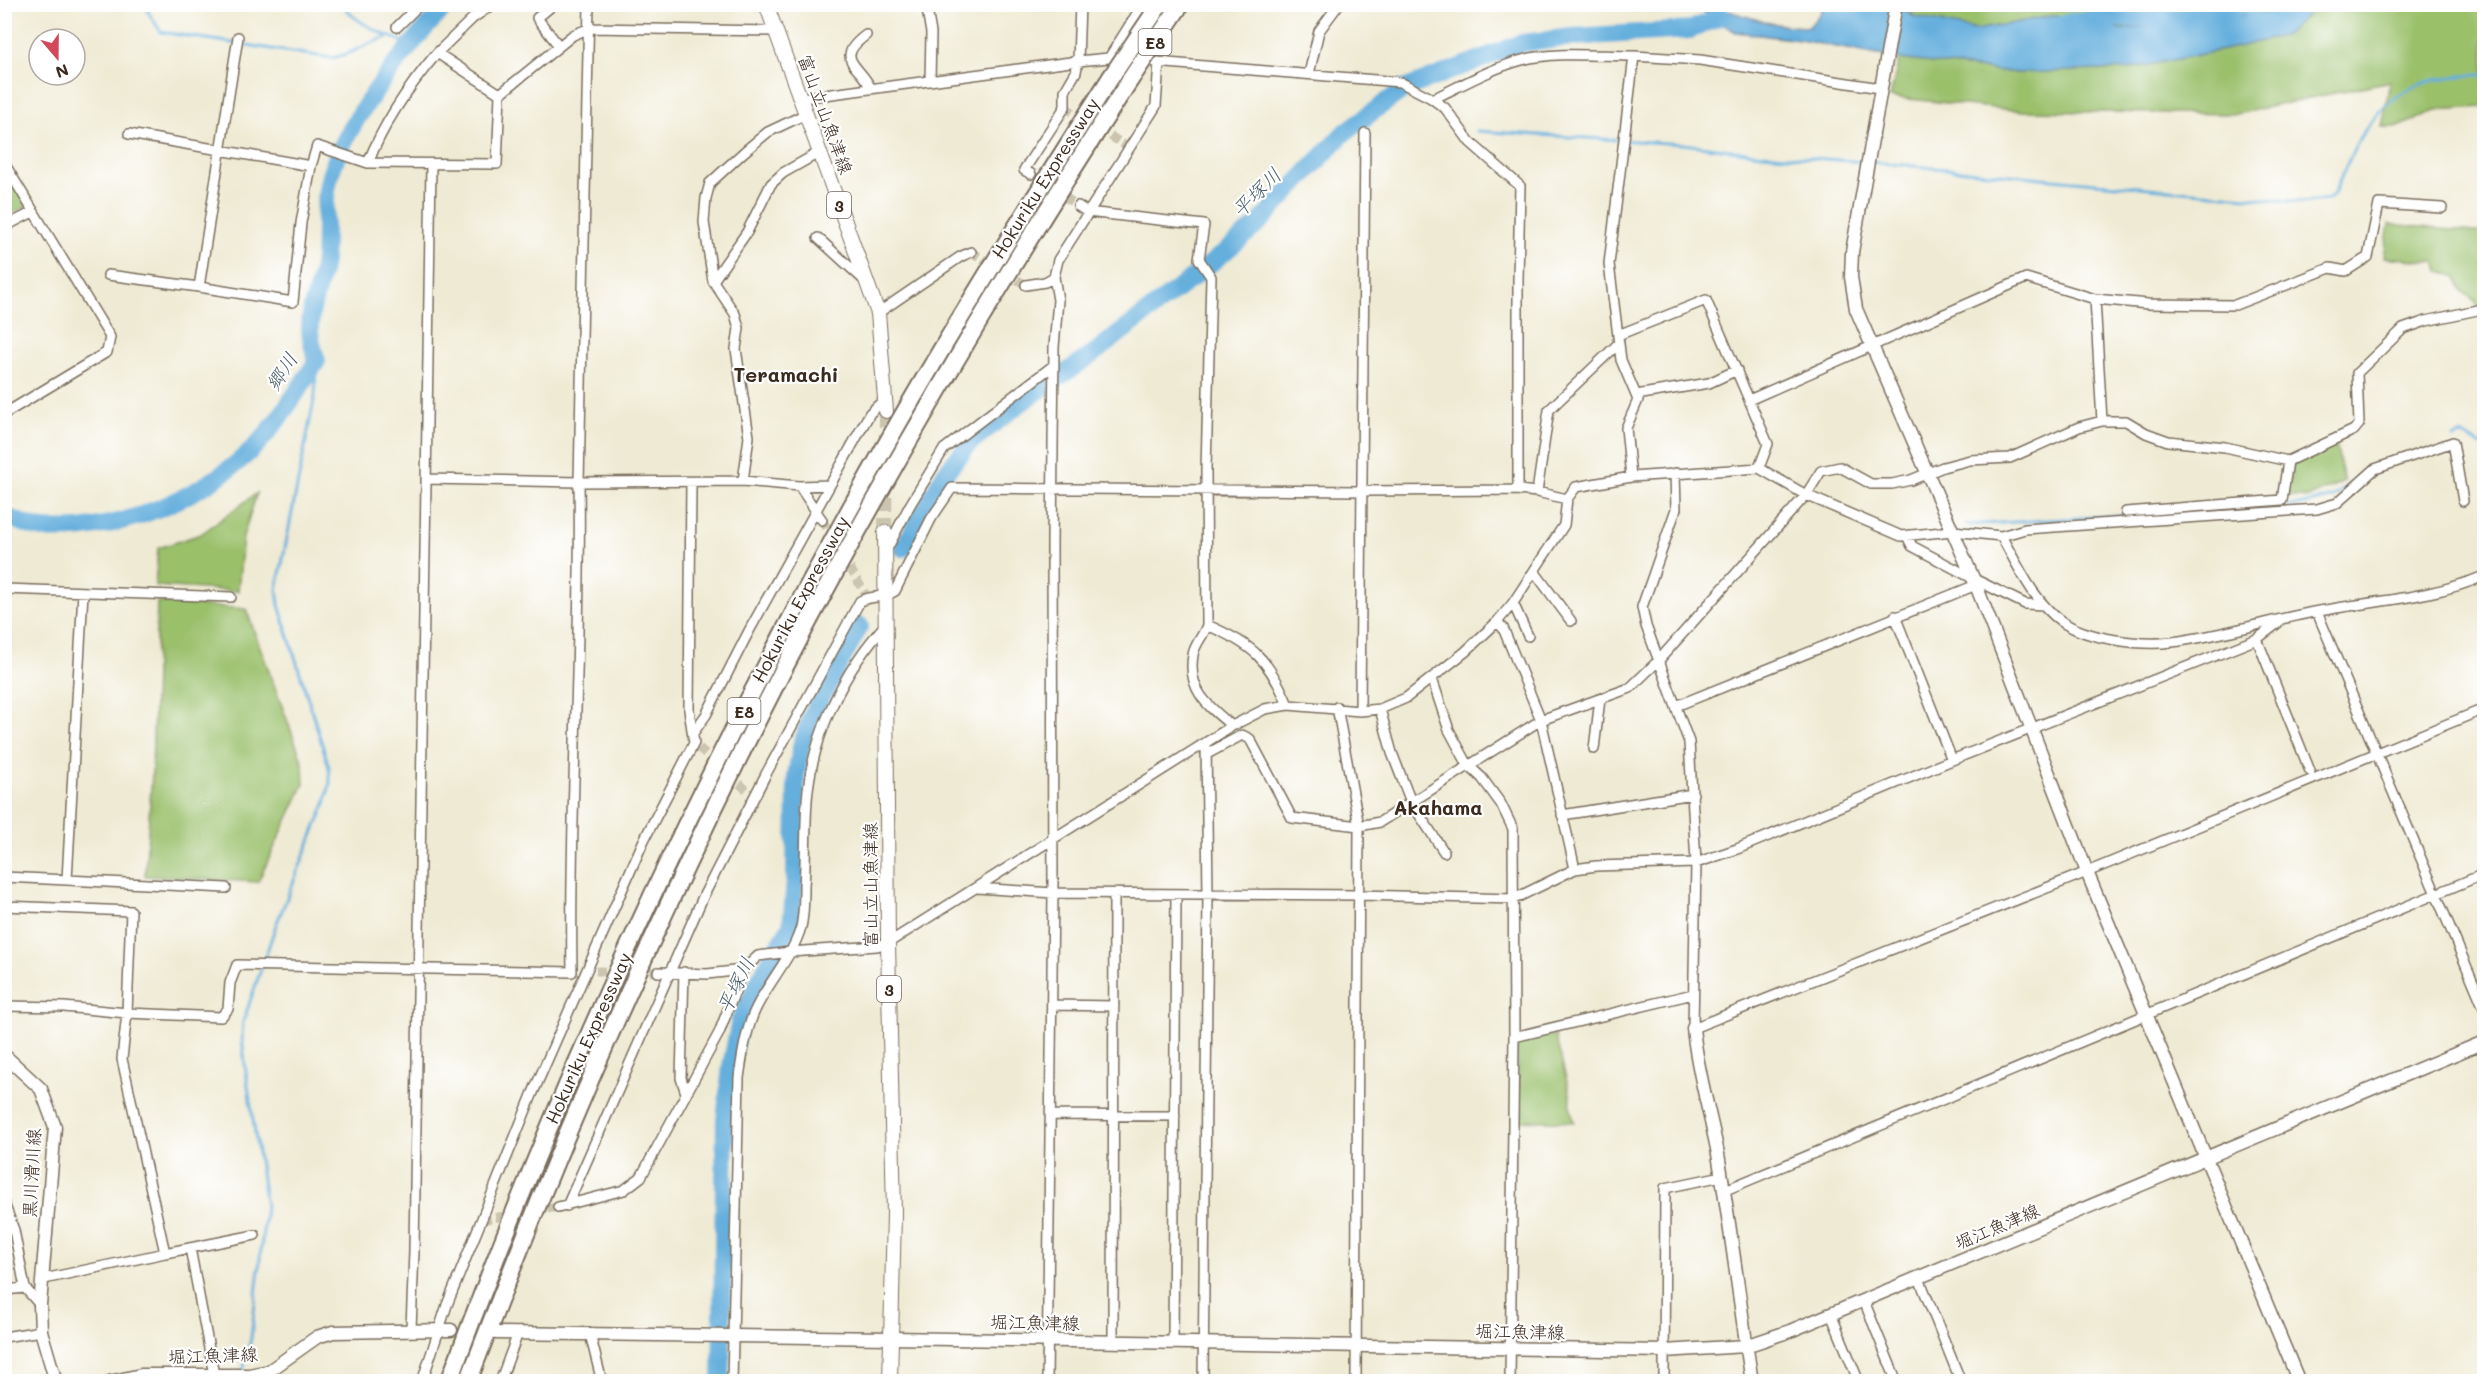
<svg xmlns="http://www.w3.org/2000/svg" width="2489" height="1386" viewBox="0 0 2489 1386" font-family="Mali,'Klee One',sans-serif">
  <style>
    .green { fill: #9ac06b; stroke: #6a7544; stroke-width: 1.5 }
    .water { fill: #65afdd; stroke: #506c7e; stroke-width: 1.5 }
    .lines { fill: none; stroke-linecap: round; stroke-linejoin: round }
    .stream { stroke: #65afdd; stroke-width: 3 }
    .river { stroke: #65afdd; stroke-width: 18 }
    .street-tunnel { stroke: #cbc4af; stroke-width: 9; stroke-dasharray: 9 4.5; stroke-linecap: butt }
    .primary-tunnel { stroke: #cbc4af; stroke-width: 14; stroke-dasharray: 14 7; stroke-linecap: butt }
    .street-casing { stroke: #7a6d5d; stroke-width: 12 }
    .secondary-casing { stroke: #7a6d5d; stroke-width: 15 }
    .primary-casing { stroke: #7a6d5d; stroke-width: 16 }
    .highway-casing { stroke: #7a6d5d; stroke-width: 20 }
    .street { stroke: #fff; stroke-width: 9 }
    .secondary { stroke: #fff; stroke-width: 12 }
    .primary { stroke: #fff; stroke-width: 14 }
    .highway { stroke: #fff; stroke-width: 16 }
    .highway-bridge-casing { stroke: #7a6d5d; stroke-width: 20; stroke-linecap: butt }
    .highway-bridge { stroke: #fff; stroke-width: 16 }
    .labels { text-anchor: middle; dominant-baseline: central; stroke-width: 4.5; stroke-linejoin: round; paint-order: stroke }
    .shield { fill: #fff; stroke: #766a62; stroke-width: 1.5 }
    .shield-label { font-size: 16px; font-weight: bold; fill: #3b2a1e }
    .street-label { font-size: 18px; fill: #3b2a1e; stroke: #fff }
    .water-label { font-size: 20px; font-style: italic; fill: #4c5f6a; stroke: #fff }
    .neighbourhood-label { font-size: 20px; font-weight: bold; fill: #3b2a1e; stroke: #fff }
  </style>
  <rect width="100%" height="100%" fill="#fff"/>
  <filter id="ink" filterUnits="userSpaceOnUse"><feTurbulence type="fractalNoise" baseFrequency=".0167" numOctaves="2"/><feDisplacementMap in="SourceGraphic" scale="12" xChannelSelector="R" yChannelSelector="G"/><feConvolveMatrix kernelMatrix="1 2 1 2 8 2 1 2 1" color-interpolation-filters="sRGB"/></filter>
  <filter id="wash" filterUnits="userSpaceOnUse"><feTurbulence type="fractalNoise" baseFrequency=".008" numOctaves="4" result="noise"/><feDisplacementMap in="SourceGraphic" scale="24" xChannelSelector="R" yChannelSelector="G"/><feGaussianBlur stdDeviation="1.35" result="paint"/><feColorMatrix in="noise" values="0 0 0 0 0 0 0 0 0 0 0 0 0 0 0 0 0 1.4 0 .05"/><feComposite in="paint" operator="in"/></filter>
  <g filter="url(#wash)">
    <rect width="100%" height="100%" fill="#efead3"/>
    <!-- green -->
    <path class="green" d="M1905 4 2255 5 2243 15 2122 29 2056 15 1979 30 1917 18 1905 8Z
      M2319 5H2484V107L2436 110 2399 127H2382L2390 81 2237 114 2023 111 1890 97 1899 59 2018 73 2285 35Z
      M4 169 27 206 5 217H4Z
      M2389 224 2484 233V315L2480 314 2476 302 2461 290 2457 277 2439 271 2436 262 2384 257Z
      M2336 444 2344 481 2308 498 2286 496 2294 462Z
      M257 493 243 536 238 591 155 586 158 548 201 534Z
      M157 602 246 609 303 763 304 784 258 882 145 876 152 773Z
      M1555 1035 1571 1098 1570 1106 1574 1122 1519 1120 1517 1041Z"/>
    <!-- water -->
    <path class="water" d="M1692 5H1713L1722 9 1765 22 1788 26 1809 27 1822 11 1819 5H1896L1913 16 1976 30 2056 15 2122 29 2243 15 2255 5H2318L2285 35 2238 47 2128 69 2018 73 1899 59 1800 40 1736 32Z"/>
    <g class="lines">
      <!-- stream -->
      <path class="stream" d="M143 4 161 32 331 58C352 55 368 42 388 37
        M342 4C355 24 390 38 412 44
        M1477 131 1683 144 1762 154 1864 162
        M1870 162 2300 202 2328 200 2334 194C2367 115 2390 75 2484 75
        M2453 438 2461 435 2484 446
        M2190 512 2300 505 2334 497 2361 476
        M1967 525 2127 515
        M243 1371 251 1338 266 1206 246 1073 242 1037 243 1022 276 925 325 804 330 783 329 767 279 605 277 589 315 395 317 361"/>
      <!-- river -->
      <path class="river" d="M2060 24 2086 20 2215 15 2246 4
        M4 516C17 520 31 528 44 529 111 534 186 504 238 462 271 436 294 396 317 361 314 351 310 340 310 330 309 308 319 288 323 267 327 242 323 215 327 190 335 133 407 46 448 4
        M903 548 945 473 971 442 1021 403 1090 356 1204 269 1256 226 1344 133 1404 89 1522 43 1572 37 1690 30 1722 16
        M721 1382 725 1120 731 1066 740 1020 761 976 791 926 795 880 796 775 802 742 813 713 860 626"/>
    </g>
  </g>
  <g filter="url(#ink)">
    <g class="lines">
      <!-- street-tunnel -->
      <path class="street-tunnel" d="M1065 107 1129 148
        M1031 174 1078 206
        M971 252 1026 285
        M822 520 835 541
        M843 556 867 597
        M699 748 748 791
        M596 971 658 972
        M534 1211 558 1207
        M482 1220 515 1214"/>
      <!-- primary-tunnel -->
      <path class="primary-tunnel" d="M885 532 886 411"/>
      <defs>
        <path id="street" d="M554 4 537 18 559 46
          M926 4 931 33 930 81
          M397 27 420 4
          M866 35C832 60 861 65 871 89
          M437 53 473 18 493 4
          M1109 58 1143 4
          M1155 62 1400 82 1431 98 1445 108 1470 142 1520 186 1518 279V490
          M1309 74 1319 31 1339 4
          M802 98 1078 61 1109 58 1123 59
          M1433 99C1462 85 1492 68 1522 60 1557 51 1598 56 1634 56
          M129 134 311 166 317 146 368 163 497 164 500 94 573 35 590 28 777 31
          M4 163 110 337 107 352 4 414
          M368 163C384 122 409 86 437 53L500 94
          M1031 174 1024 170 1065 107V91L1076 72 1078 61 1080 4
          M1078 206 1087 212 1204 225 1199 259 1211 277 1206 469 1207 625C1252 644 1269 659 1288 705
          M4 227 33 212
          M818 238 864 280
          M108 275 199 287 238 37
          M713 281 747 232 771 184 783 173 820 152
          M1026 285 1045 282 1054 277
          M199 287 293 302 301 223 311 166
          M2095 299 2148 304 2235 305 2330 268 2346 271 2368 257 2379 204 2442 208
          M878 313 960 257 971 252
          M1618 335 1706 300 1768 444 1759 468
          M1636 395 1709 383 1737 370
          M1749 400 2026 278 2095 299 2102 421
          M1675 473 1676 509 1642 607 1646 626 1689 742 1696 863 1693 1028 2087 872 2484 709
          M1631 477 1626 428 1638 400 1621 360 1609 264 1634 56 1700 60 1880 88
          M427 479 579 482 743 481 799 486 822 520
          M743 481 749 437 736 349 739 328 735 314 713 281 704 222 706 198 710 183 745 151 768 132 806 114
          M799 486 830 485
          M1537 492 1549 410 1619 343
          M2126 512 2282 500 2288 461
          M1907 536 1912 546 1974 579 2025 604 2044 605
          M2001 536 2025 529 2317 509 2337 503 2375 469 2453 442 2463 501
          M886 551 910 505 944 449 1054 365
          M1534 571 1571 621
          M4 589 231 597
          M83 592 67 880 226 888
          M1513 603 1528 636
          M2317 612 2484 1008
          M1895 616 1952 760
          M1497 622 1503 628 1541 720 1575 869
          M1207 625C1204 635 1194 645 1193 655 1187 690 1208 706 1232 726
          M2257 639 2310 771
          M1432 679 1449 730 1468 765 1482 778 1501 804 1513 829 1514 1037 1510 1382
          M1676 706 1976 585
          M1380 709 1392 753 1411 802 1444 852
          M1360 711 1365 133
          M693 733 706 715 749 631 870 413 885 399
          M1594 749 1600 699
          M1207 754 1242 735 1250 739 1292 818 1359 826 1337 707
          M1562 815 1693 794
          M4 877 67 880
          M977 888 1053 893 1359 895 1514 899 1575 869 1596 866 1696 863 1737 849 1952 760 2257 639 2278 623
          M4 906 131 911 127 1013 122 1059 165 1253 44 1279
          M658 972 707 974 743 970
          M684 972 681 1078 686 1093
          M1052 1005 1114 1006
          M4 1006 64 1007 127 1013 221 1017 228 1009 230 983 237 965 572 972C569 809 582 645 579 482L589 4
          M1514 1037 1693 994
          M1050 1115 1175 1116
          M1723 1191 2484 874
          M4 1203 14 1230 25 1288 40 1305
          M567 1206 703 897 766 774 860 601C872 595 883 599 895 591L931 519 952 488 1361 491 1518 490 1537 492 1567 499
          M558 1207 624 1190 641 1177 719 1033 743 970 758 956 790 952 877 946 888 943 1232 726 1265 709 1288 705 1360 711 1380 709 1406 698 1465 652 1497 622 1513 603 1564 525 1567 499 1576 487 1631 477 1759 468 1806 495 1901 536 1953 531 2001 536C2018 565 2033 601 2061 621 2086 639 2141 646 2172 642 2222 636 2270 620 2319 611 2374 601 2433 598 2484 576
          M190 1248 214 1375
          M165 1253 255 1235
          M1919 1278 1961 1382
          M4 1290 25 1288
          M1864 1301 1897 1382
          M1831 1314 1859 1382
          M411 1329 414 1251 431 165
          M590 1334 602 1382
          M4 1337 41 1331
          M1113 1342 1114 894
          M1173 1343 1176 894
          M422 1382 447 1305 532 1095 644 840 694 743 689 710 691 483
          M500 1382 518 1333
          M732 1382 739 1078C742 1057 745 1035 753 1015 765 985 792 959 801 927 804 914 804 900 804 886 806 858 805 828 807 800 812 736 843 671 886 624
          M1047 1382 1053 893 1052 544 1054 347 1058 300 1054 277 1058 260 1156 106 1159 62
          M1203 1382 1208 894 1206 744
          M1356 1382 1359 826 1380 822 1541 720 1630 688 1659 660 1806 495 1821 471 1840 467 1871 484H1892L1911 480 1943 467 1970 460 2010 458 2079 427 2102 421H2126L2146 433 2168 441 2225 447 2288 461 2354 430 2359 424 2357 373 2403 329 2426 321 2477 310
          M1664 1382 1665 1188 1722 1176"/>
        <path id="secondary" d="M1896 4 1852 252 1851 277 1856 309 1976 585 2087 872 2299 1382
          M1693 1028C1697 1071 1710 1112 1718 1154 1731 1229 1740 1306 1752 1382
          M4 1055 41 1089 55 1127 40 1305 41 1331 56 1382
          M496 1333 891 1338 1664 1351 1746 1346 1790 1331 2484 1042
          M109 1382 141 1375H249L269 1371 317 1337 333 1332 451 1330"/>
        <path id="primary" d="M766 4 878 313 886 411
          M885 532 888 943 894 1213 890 1382"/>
        <path id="highway" d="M449 1382C570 1052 724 727 899 422 966 305 1038 191 1111 77
          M468 1382C566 1125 676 873 804 630 904 442 1014 259 1130 80"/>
      </defs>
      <!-- street casing -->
      <use href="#street" class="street-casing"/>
      <!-- secondary casing -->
      <use href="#secondary" class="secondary-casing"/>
      <!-- primary casing -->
      <use href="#primary" class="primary-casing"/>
      <!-- highway casing -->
      <use href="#highway" class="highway-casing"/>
      <!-- street -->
      <use href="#street" class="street"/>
      <!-- secondary -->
      <use href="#secondary" class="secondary"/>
      <!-- primary -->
      <use href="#primary" class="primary"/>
      <!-- highway -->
      <use href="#highway" class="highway"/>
      <defs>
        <path id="highway-bridge" d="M1111 77 1160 4
          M1130 80 1181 4"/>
      </defs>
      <!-- highway-bridge casing -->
      <use href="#highway-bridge" class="highway-bridge-casing"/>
      <!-- highway-bridge -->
      <use href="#highway-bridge" class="highway-bridge"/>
    </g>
  </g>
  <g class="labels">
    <!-- shield labels -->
    <g class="shield">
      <rect x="1138.5" y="29" width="33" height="26" rx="4.5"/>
      <rect x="827" y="192" width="24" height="26" rx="4.5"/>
      <rect x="727.5" y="698" width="33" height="26" rx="4.5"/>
      <rect x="877" y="976" width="24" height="26" rx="4.5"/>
    </g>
    <g class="shield-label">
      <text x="1155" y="42">E8</text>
      <text x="839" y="205">3</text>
      <text x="744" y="711">E8</text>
      <text x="889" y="989">3</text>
    </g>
    <!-- street labels -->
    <g class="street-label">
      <text transform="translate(826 114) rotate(70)">富山立山魚津線</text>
      <text transform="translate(1045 178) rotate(-58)">Hokuriku Expressway</text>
      <text transform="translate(800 599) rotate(-62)">Hokuriku Expressway</text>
      <text transform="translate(870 885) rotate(-90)">富山立山魚津線</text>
      <text transform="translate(588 1038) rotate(-66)">Hokuriku Expressway</text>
      <text transform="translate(31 1173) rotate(-87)">黒川滑川線</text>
      <text transform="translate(1997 1226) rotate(-23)">堀江魚津線</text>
      <text transform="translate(1035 1322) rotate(1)">堀江魚津線</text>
      <text transform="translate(1520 1331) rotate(1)">堀江魚津線</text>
      <text transform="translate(213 1355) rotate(-2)">堀江魚津線</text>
    </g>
    <!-- water labels -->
    <g class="water-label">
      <text transform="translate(1256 192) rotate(-45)">平塚川</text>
      <text transform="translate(281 371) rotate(-57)">郷川</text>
      <text transform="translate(735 985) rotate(-64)">平塚川</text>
    </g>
    <!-- neighbourhood labels -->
    <g class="neighbourhood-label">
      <text x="786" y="374">Teramachi</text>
      <text x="1438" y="807">Akahama</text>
    </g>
  </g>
  <!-- margin -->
  <rect width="2489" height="1386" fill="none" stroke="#fff" stroke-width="24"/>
  <!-- north arrow -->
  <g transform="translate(57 57) rotate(160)"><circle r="28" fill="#ffffff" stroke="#b1aaa5" stroke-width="1.5"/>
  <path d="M0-4.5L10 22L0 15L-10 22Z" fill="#d1495b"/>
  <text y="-9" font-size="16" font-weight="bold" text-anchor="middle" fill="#3b2a1e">N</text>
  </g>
</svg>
